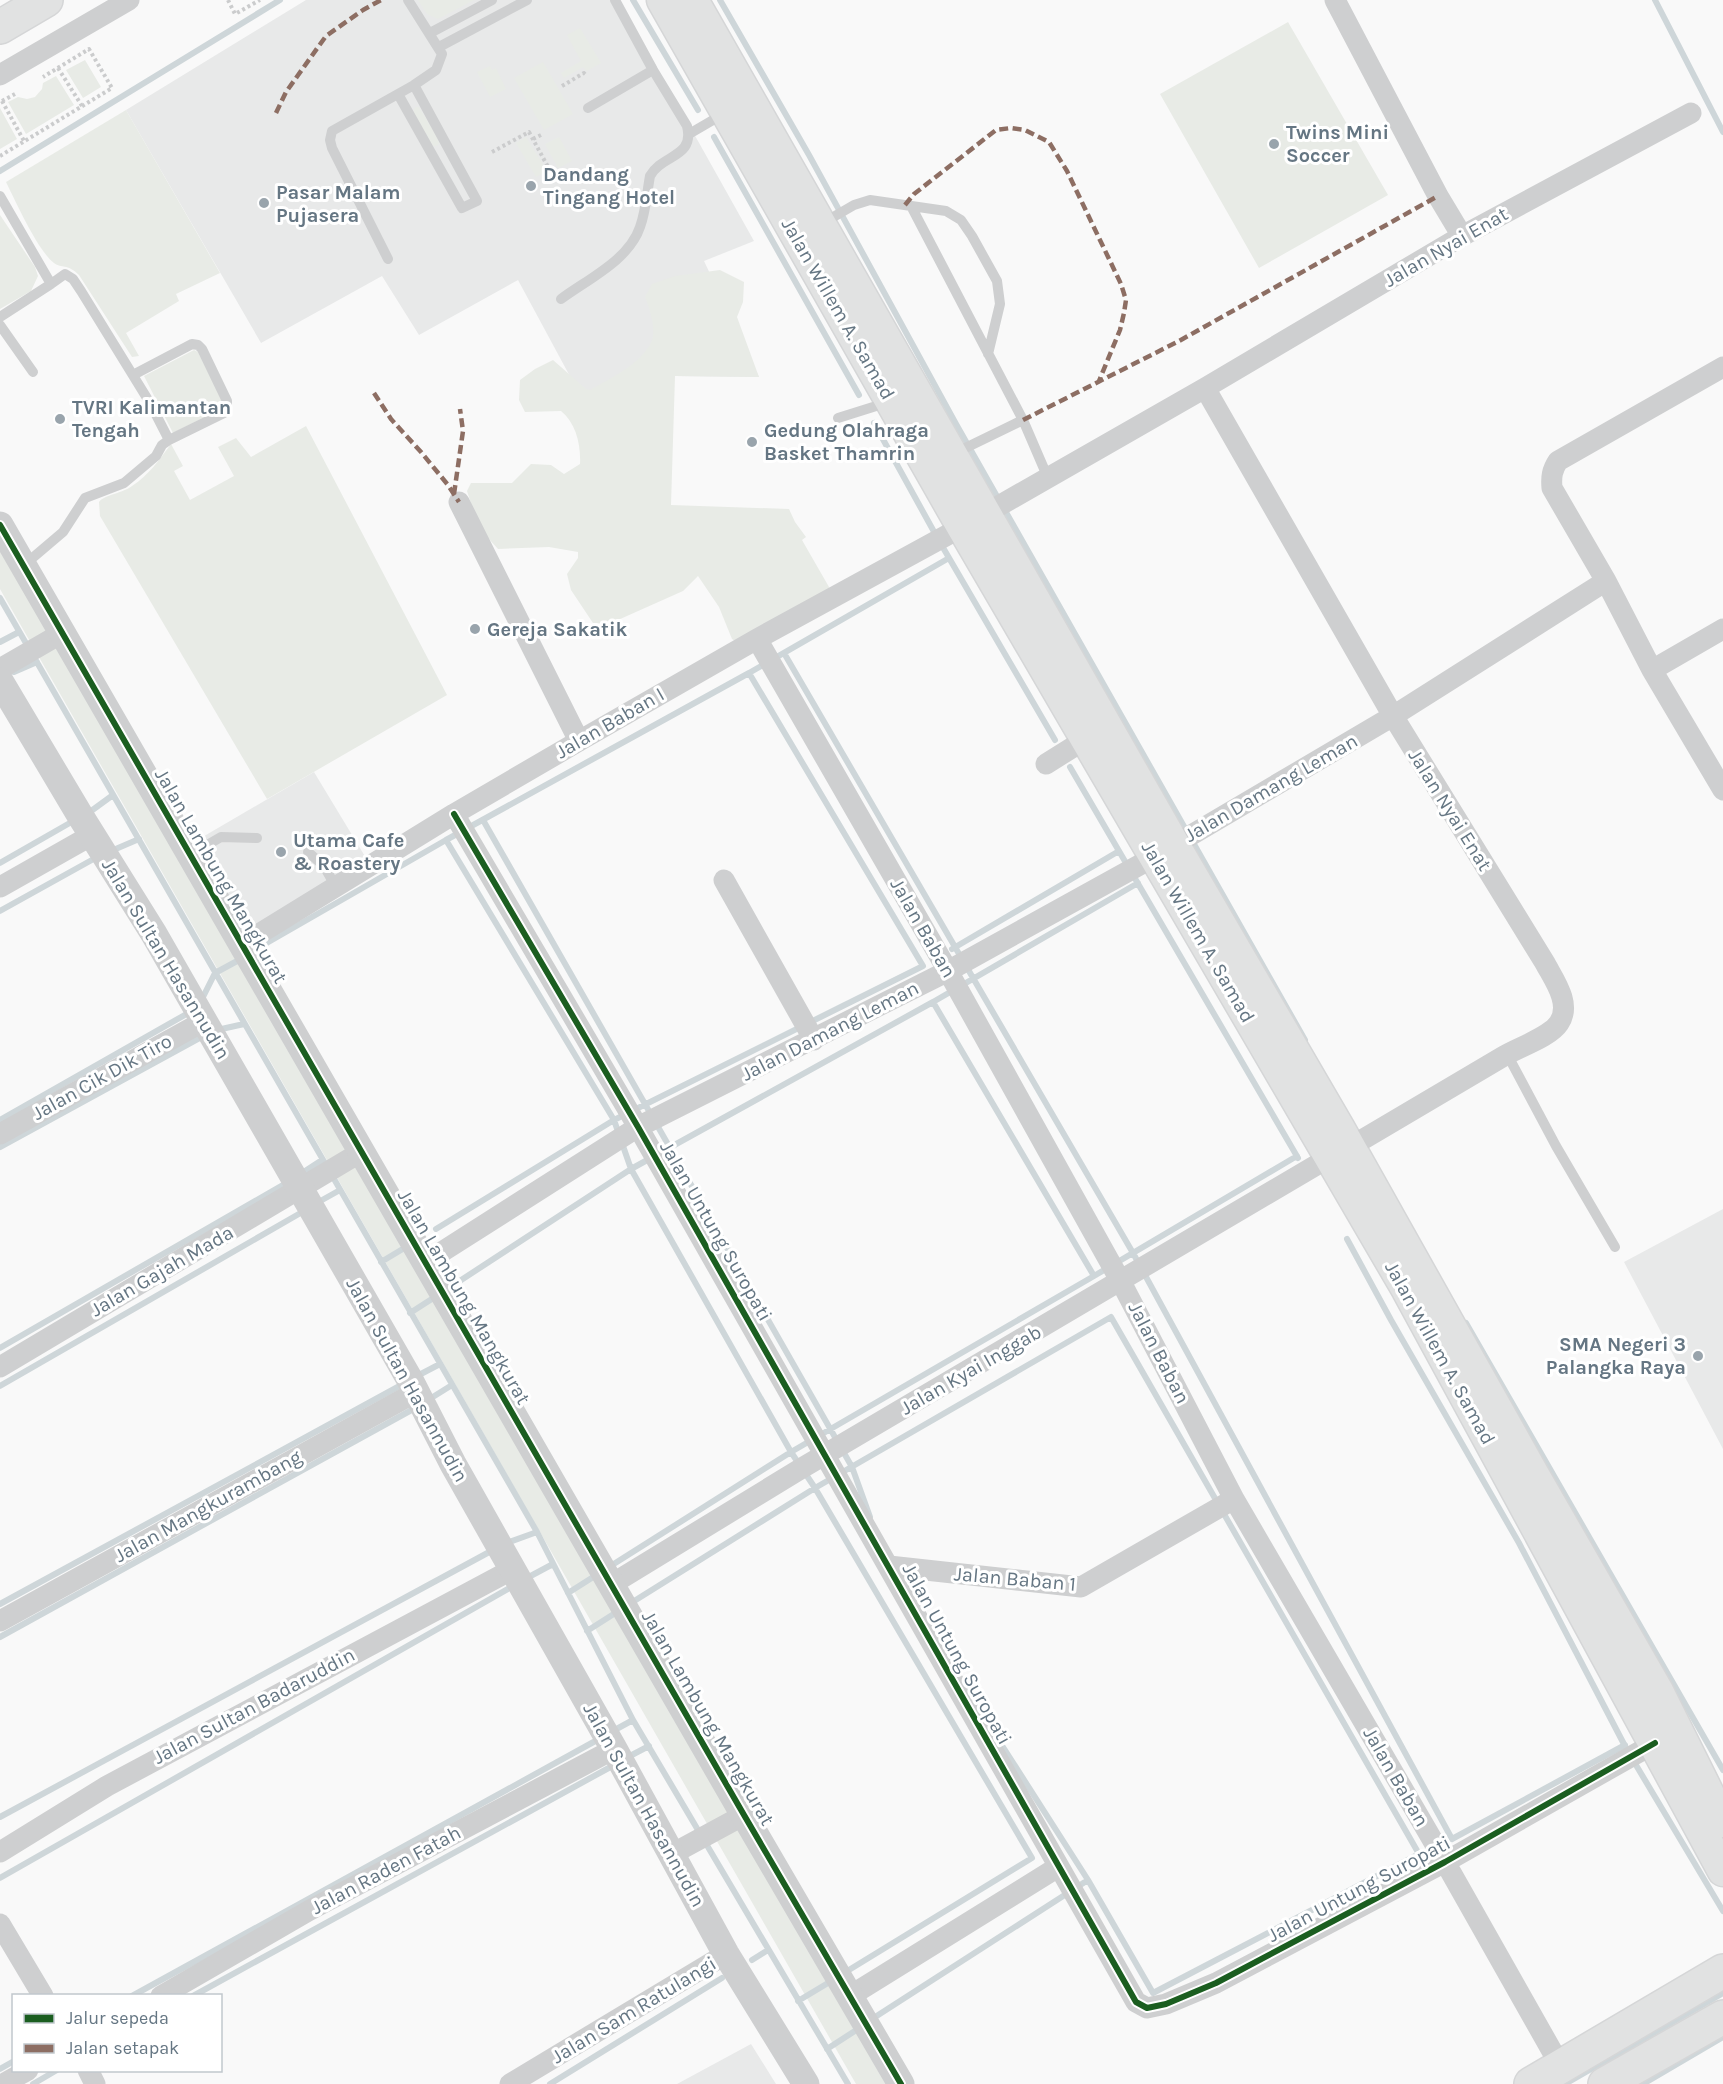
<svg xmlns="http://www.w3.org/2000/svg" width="1723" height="2084" viewBox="0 0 1723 2084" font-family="Karla,sans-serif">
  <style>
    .built { fill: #e8e9e9 }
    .green { fill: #e8ebe6 }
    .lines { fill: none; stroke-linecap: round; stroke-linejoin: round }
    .stream { stroke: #ced6d9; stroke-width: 6 }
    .secondary-casing { stroke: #d5d6d7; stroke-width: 33 }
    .primary-casing { stroke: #d5d6d7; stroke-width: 36 }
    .path { stroke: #cbcccd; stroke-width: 4; stroke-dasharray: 3 3; stroke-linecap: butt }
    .service { stroke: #cecfd0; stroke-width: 10 }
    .minor { stroke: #cecfd0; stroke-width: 21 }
    .tertiary { stroke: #cecfd0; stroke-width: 27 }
    .secondary { stroke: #e1e2e2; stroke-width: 30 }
    .primary { stroke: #e1e2e2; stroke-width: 33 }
    .quiet { stroke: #8d6e63; stroke-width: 4.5; stroke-dasharray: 9 4.5; stroke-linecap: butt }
    .cycleway-casing { stroke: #fff; stroke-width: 10 }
    .cycleway { stroke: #1b5e20; stroke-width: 6 }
    .poi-dot { fill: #99a4ac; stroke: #fff; stroke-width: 2 }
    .labels { text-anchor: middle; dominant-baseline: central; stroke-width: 6; stroke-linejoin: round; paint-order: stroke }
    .poi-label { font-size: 20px; font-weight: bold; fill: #657683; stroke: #fff; text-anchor: start }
    .street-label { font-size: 20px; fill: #657683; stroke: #fff }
  </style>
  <rect width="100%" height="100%" fill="#f9f9f9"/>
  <!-- built -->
  <path class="built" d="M306 0H619L754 241 704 261 759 377 675 376 593 419 518 280 419 335 382 276 261 343 126 110Z
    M314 772 369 863 247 938 194 842Z
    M1723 1209V1449L1624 1262Z
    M751 2044 776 2084H677Z"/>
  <!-- green -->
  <path class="green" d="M418 0H474L438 19 427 14Z
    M1288 22 1388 195 1259 268 1160 94Z
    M580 28 601 63 587 71 583 67 564 78 561 73 581 61 567 35Z
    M85 60 101 87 83 98 66 70Z
    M543 62 573 114 544 130 514 78Z
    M490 66 492 70 496 68 506 89 490 97 477 72Z
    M56 76 74 105 26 134 8 102 18 97 27 99 35 97 42 89 43 83Z
    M416 107H419L438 139 439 144 436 146H433L414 113V109Z
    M0 108 17 139 0 149Z
    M126 110 220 273 176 294 179 301 126 333 139 356 132 357 79 275C67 263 62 269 54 263 38 251 16 202 6 182Z
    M526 137 547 171 536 177 516 143Z
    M559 137 572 161 558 168 545 144Z
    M0 215 35 267 38 276 31 291 0 309Z
    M720 270 744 282 743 302 737 317 759 377 675 376 671 505 789 509 795 522 806 537 802 540 833 594 738 643 732 639 719 607 698 576 683 591 609 624 593 623 571 590 567 574 578 558V552L549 547 498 549 479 528 467 491 471 483H512L531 464 551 465 564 474 580 464C581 445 576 423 561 411L525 412 519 400 520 380 535 369 553 360 586 389 590 390C611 378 639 365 651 343 657 331 650 309 645 297L652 284 675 276Z
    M194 350 198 352 223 401 221 409 173 433 144 376Z
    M306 426 447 695 267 799 100 516 99 502C104 495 123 493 132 486 149 475 159 460 171 444L183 466 174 471 190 500 234 476 218 447 236 438 251 457Z
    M0 535 895 2084H856L0 589Z"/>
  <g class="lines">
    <!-- stream -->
    <path class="stream" d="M633 0 698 110
      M720 0 809 155 956 424 1305 1040
      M1655 0 1723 132
      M714 137 859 395
      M0 171 280 0
      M874 423 938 539 1055 740
      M0 598 537 1532 633 1720 848 2084
      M0 642 19 632
      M784 653 1133 1253 1452 1839 1625 1745
      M14 672 37 662
      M749 673 949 558
      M1070 767 1298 1158
      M87 814 113 795
      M483 820 852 1467 870 1517
      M446 840 749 673 923 966 614 1120 631 1169 933 1002 1094 1276 791 1452 815 1488 1111 1317 1419 1854 1153 1993 1088 1880 872 2019
      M111 851 139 839
      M0 863 75 820
      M0 911 99 856
      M265 944 446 840 614 1120 436 1229
      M952 949 1119 851
      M201 1001 215 973 239 960
      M933 1002 1138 883
      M217 1030 244 1024
      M0 1120 190 1012
      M0 1147 205 1035
      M299 1175 322 1160
      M315 1204 340 1190
      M1347 1239 1391 1320 1519 1543 1626 1748
      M381 1262 406 1247
      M1094 1276 1297 1156
      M449 1288 631 1169 791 1452 609 1567
      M410 1313 438 1295
      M1466 1323 1723 1770
      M0 1348 288 1182
      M417 1376 440 1364
      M0 1386 304 1211
      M428 1400 452 1385
      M504 1544 537 1532
      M525 1579 553 1564
      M568 1593 598 1574
      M631 1603 815 1488 1032 1858 844 1973
      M0 1604 405 1383
      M587 1631 620 1610
      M0 1637 417 1407
      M611 1732 633 1720
      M994 1733 1088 1880
      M628 1757 649 1746
      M1633 1760 1723 1911
      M0 1817 493 1550
      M0 1878 513 1586
      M752 1960 768 1950
      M132 1996 599 1739
      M193 1996 616 1764
      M798 2001 833 1980
      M827 2049 861 2027
      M0 2069 14 2061
      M33 2084 57 2070
      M550 2084 722 1978
      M1565 2084 1723 1993
      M1643 2084 1723 2037"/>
    <defs>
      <path id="secondary" d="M662 0 962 527 1407 1290 1723 1871
        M693 0 1174 844 1340 1129 1533 1473 1658 1691 1723 1822"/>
      <path id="primary" d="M0 27 46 0
        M1531 2084 1723 1971
        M1605 2084 1723 2017"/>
    </defs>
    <!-- secondary casing -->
    <use href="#secondary" class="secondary-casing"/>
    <!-- primary casing -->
    <use href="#primary" class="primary-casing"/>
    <!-- path -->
    <path class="path" d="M228 0 235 14 260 0
      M58 68 82 106
      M562 86 584 73 586 76
      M2 101 24 141
      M2 101 15 94
      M533 139 541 135
      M492 152 529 132 553 176
      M0 156 112 88 89 49 43 77"/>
    <!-- service -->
    <path class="service" d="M430 33 492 0
      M439 47 527 0
      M398 94 462 208 477 201 414 85 436 70 442 54 408 0
      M588 108 653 70
      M689 134 725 113
      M0 196 51 284 65 274 73 279 81 291 150 403 169 440 162 445 156 456 124 483 85 498 63 532 23 566
      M911 206 1023 420 1048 478
      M823 223 854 205 870 200 946 211 961 220 972 236 997 281 1000 304 988 354
      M388 259 332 148 330 140 332 131 414 85
      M561 299C588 279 629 260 640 227 646 211 647 192 650 176 662 154 695 158 687 126L653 70 615 0
      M0 317 51 284
      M0 325 33 372
      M133 375 192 344 198 345 202 349 227 401V408L224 413 169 440
      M838 418 889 402
      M953 454 1023 420
      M308 852 324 866 336 887
      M190 855 221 837 257 838
      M1507 1054 1556 1146 1615 1247"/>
    <!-- minor -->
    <path class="minor" d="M1335 0 1438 196 1462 236
      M0 75 129 0
      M1723 367 1558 461C1552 470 1551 477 1552 488L1606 581 1652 670 1723 790
      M1205 388 1393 716 1545 963C1554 980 1572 1004 1559 1023 1550 1037 1519 1047 1504 1056 1453 1086 1402 1116 1350 1147
      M459 502 579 741
      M757 639 944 964 1121 1282 1234 1499 1436 1846 1561 2067
      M0 669 62 633
      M1652 670 1723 629
      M1046 764 1086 739
      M454 814 638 1127 1136 2002 1147 2008 1166 2004 1216 1983 1445 1862 1655 1743
      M724 880 814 1040
      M0 887 92 835
      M241 945 454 814 579 741 757 639 962 527 1205 388 1462 236 1691 113
      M0 1134 204 1021
      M426 1262 638 1127 948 971 1154 857 1393 716 1606 581
      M0 1367 361 1152
      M894 1575 889 1566 1081 1587 1234 1499
      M612 1584 802 1468 1330 1157
      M0 1621 416 1392
      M0 1852 107 1786 513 1569
      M672 1854 744 1815
      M0 1924 43 1996
      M161 1996 310 1910 614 1749
      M850 1996 1058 1867
      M88 2070 95 2084
      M3 2084 28 2070
      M510 2084 726 1954"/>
    <!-- tertiary -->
    <path class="tertiary" d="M0 525 744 1815 901 2084
      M0 681 81 817 154 934 410 1380 453 1464 614 1749 726 1954 806 2084"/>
    <!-- secondary -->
    <use href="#secondary" class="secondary"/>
    <!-- primary -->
    <use href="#primary" class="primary"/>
    <!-- quiet -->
    <path class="quiet" d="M276 113 286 92 326 36 363 10 381 0
      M905 205 914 194 996 130 1011 128 1025 130 1049 142 1067 171 1121 284 1126 300 1124 313 1120 330 1099 381
      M374 393 391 419 421 452 448 485 459 502
      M1023 420 1179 341 1438 196
      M454 494 463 431 460 409"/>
    <defs>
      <path id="cycleway" d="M0 525 744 1815 901 2084
        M454 814 638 1127 1136 2002 1147 2008 1166 2004 1216 1983 1445 1862 1655 1743"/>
    </defs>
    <!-- cycleway casing -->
    <use href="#cycleway" class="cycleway-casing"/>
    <!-- cycleway -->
    <use href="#cycleway" class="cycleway"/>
  </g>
  <!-- markers -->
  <g class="poi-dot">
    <circle cx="1274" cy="144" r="6"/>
    <circle cx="531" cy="186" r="6"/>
    <circle cx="264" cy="203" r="6"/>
    <circle cx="60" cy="419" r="6"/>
    <circle cx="752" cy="442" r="6"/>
    <circle cx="475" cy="629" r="6"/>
    <circle cx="281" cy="852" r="6"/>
    <circle cx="1698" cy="1356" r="6"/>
  </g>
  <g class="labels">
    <!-- poi labels -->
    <g class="poi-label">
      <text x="1286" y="132">Twins Mini<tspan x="1286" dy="23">Soccer</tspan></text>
      <text x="543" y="174">Dandang<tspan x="543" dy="23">Tingang Hotel</tspan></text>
      <text x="276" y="192">Pasar Malam<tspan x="276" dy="23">Pujasera</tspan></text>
      <text x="72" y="407">TVRI Kalimantan<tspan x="72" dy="23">Tengah</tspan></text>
      <text x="764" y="430">Gedung Olahraga<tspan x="764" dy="23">Basket Thamrin</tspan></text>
      <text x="487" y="629">Gereja Sakatik</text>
      <text x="293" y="840">Utama Cafe<tspan x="293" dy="23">&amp; Roastery</tspan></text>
      <text x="1686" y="1344" text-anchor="end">SMA Negeri 3<tspan x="1686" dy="23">Palangka Raya</tspan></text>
    </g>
    <!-- street labels -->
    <g class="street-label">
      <text transform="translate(1446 247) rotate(-30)">Jalan Nyai Enat</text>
      <text transform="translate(838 309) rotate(60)">Jalan Willem A. Samad</text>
      <text transform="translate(610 723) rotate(-30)">Jalan Baban I</text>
      <text transform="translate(1271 788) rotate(-30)">Jalan Damang Leman</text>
      <text transform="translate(1450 810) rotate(58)">Jalan Nyai Enat</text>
      <text transform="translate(221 876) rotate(60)">Jalan Lambung Mangkurat</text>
      <text transform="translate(923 928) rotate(60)">Jalan Baban</text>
      <text transform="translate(1198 932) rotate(60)">Jalan Willem A. Samad</text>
      <text transform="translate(166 959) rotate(59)">Jalan Sultan Hasannudin</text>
      <text transform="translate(830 1031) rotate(-27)">Jalan Damang Leman</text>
      <text transform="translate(102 1077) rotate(-29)">Jalan Cik Dik Tiro</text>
      <text transform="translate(716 1231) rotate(60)">Jalan Untung Suropati</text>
      <text transform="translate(162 1271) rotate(-30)">Jalan Gajah Mada</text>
      <text transform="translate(464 1297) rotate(60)">Jalan Lambung Mangkurat</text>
      <text transform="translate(1159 1353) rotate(63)">Jalan Baban</text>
      <text transform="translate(1440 1353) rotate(61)">Jalan Willem A. Samad</text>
      <text transform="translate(971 1370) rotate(-30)">Jalan Kyai Inggab</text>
      <text transform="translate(407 1380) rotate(61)">Jalan Sultan Hasannudin</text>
      <text transform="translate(208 1506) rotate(-29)">Jalan Mangkurambang</text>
      <text transform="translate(1015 1579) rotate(5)">Jalan Baban 1</text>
      <text transform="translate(957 1654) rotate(61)">Jalan Untung Suropati</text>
      <text transform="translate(254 1706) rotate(-28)">Jalan Sultan Badaruddin</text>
      <text transform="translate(708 1718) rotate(60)">Jalan Lambung Mangkurat</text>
      <text transform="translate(1396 1777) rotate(60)">Jalan Baban</text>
      <text transform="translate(644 1805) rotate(61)">Jalan Sultan Hasannudin</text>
      <text transform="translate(386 1870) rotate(-28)">Jalan Raden Fatah</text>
      <text transform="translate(1359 1889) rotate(-28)">Jalan Untung Suropati</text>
      <text transform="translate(634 2010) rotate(-31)">Jalan Sam Ratulangi</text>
    </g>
  </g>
  <!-- legend -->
  <rect x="12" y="1994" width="210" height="78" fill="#ffffff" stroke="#c1c8cd" stroke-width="1.5"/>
  <rect x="24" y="2014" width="30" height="9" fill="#1b5e20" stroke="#c1c8cd" stroke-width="1.5"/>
  <text x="66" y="2024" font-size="18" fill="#657683">Jalur sepeda</text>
  <rect x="24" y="2044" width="30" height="9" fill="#8d6e63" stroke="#c1c8cd" stroke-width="1.5"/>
  <text x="66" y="2054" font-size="18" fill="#657683">Jalan setapak</text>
</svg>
